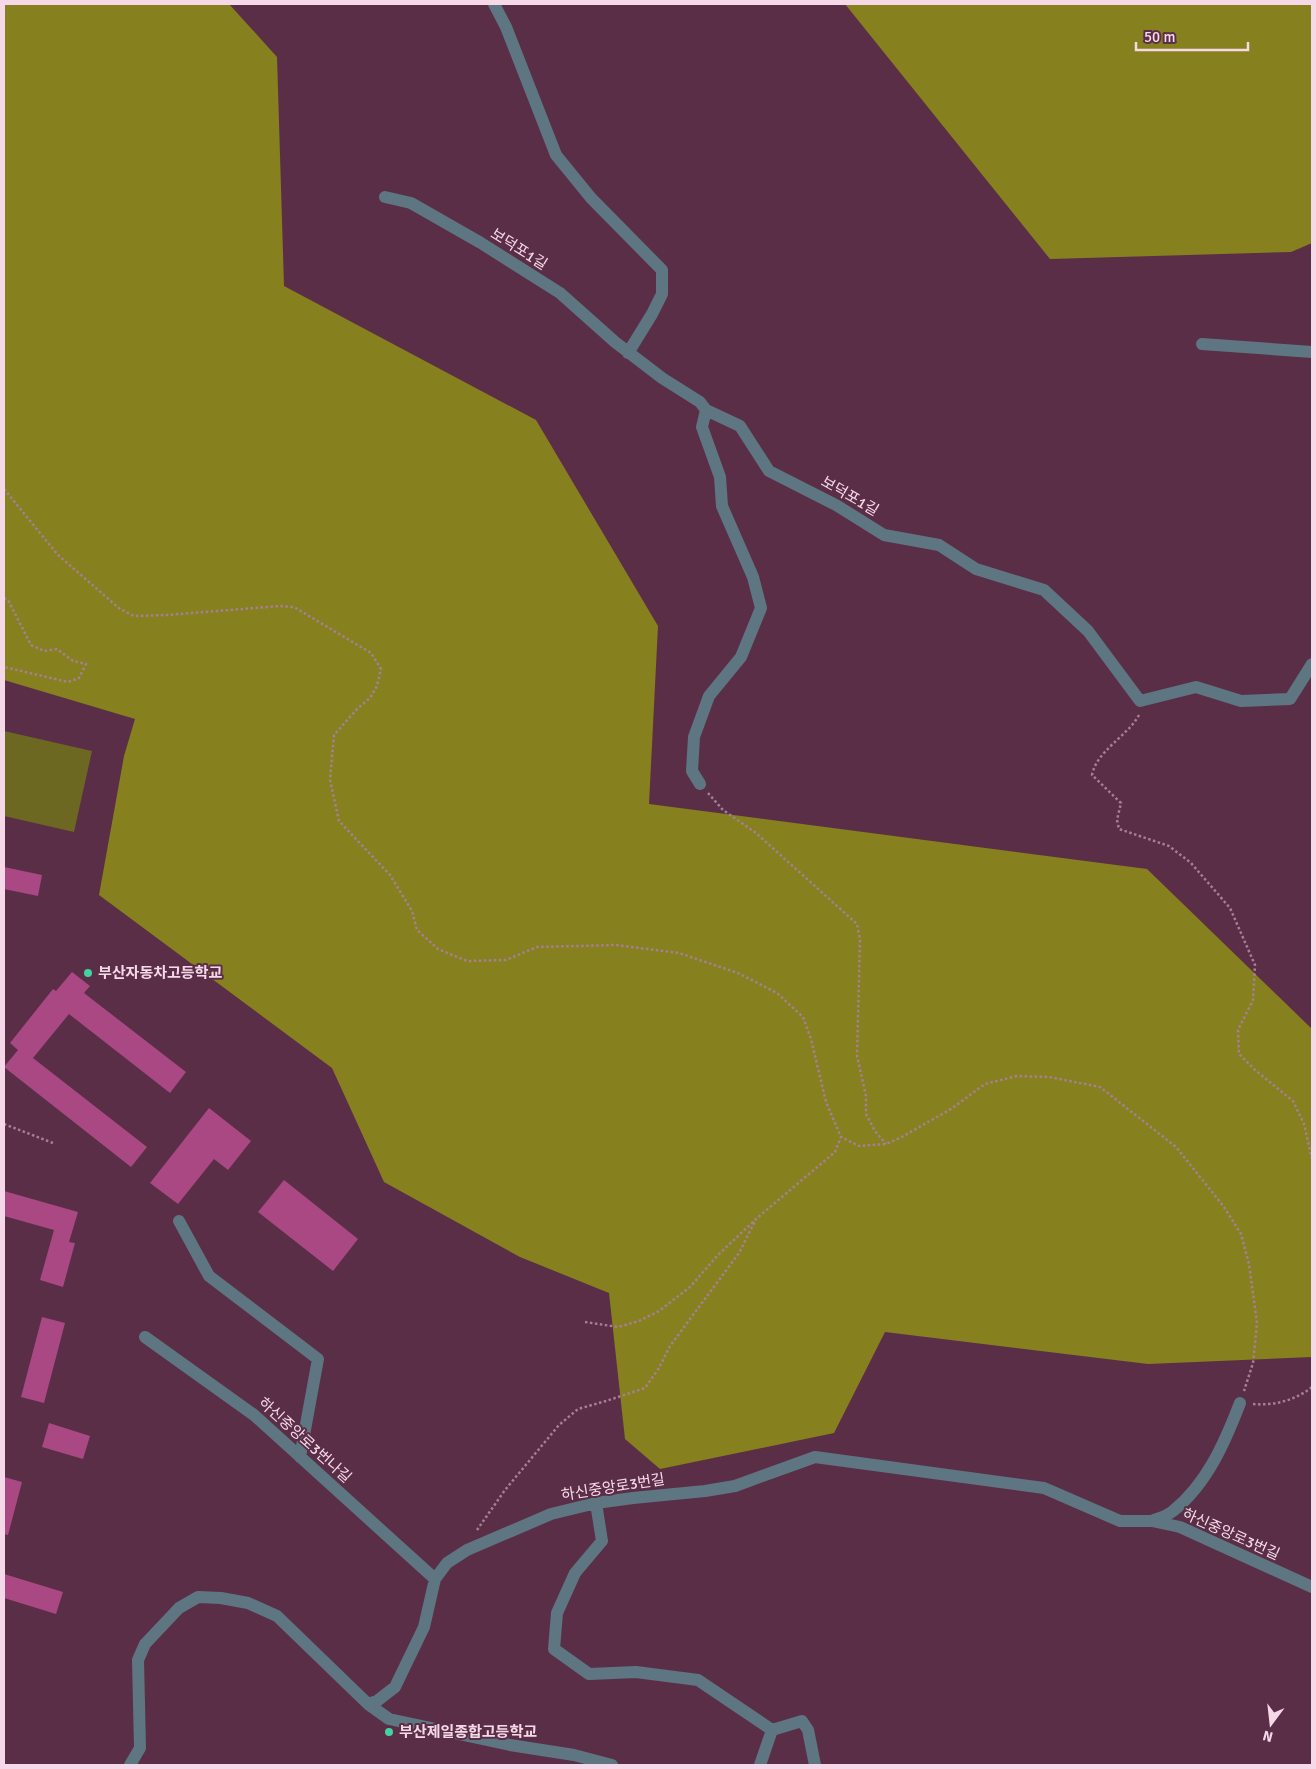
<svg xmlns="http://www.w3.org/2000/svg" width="1316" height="1769" viewBox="0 0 1316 1769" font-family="Signika,'Noto Sans KR',sans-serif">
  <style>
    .green { fill: #6c6721 }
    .forest { fill: #87801e }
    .building { fill: #a94883 }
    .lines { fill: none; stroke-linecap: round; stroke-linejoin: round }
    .path { stroke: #a57f94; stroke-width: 2.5; stroke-dasharray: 2.5 2.5; stroke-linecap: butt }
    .minor { stroke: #5d7681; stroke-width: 12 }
    .poi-dot { fill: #41d4a1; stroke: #5b2e48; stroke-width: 2 }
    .labels { text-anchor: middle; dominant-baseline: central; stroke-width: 4; stroke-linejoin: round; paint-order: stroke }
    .street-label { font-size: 15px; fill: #f6d9e8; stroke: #5b2e48 }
    .poi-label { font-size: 15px; font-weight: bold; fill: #f6d9e8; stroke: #5b2e48; text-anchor: start }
  </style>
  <rect width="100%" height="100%" fill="#5b2e48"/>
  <!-- green -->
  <path class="green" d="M4 731 92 751 74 832 4 816Z"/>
  <!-- forest -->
  <path class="forest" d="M4 4H229L277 57 284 286 536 420 658 626 649 804 1147 869 1312 1029V1357L1148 1364 885 1332 834 1433 660 1469 625 1439 609 1293 520 1257 384 1182 332 1068 99 895 124 756 135 719 4 680Z
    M845 4H1312V243L1291 252 1050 259Z"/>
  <!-- building -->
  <path class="building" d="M4 867 42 875 38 896 4 889Z
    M72 972 90 986 84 993 186 1072 170 1093 69 1014 33 1058 147 1147 131 1167 4 1067 18 1050 10 1043 53 989 56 991Z
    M209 1108 251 1141 228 1170 214 1159 178 1204 150 1183Z
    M284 1180 358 1239 333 1271 258 1212Z
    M4 1191 78 1212 69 1242 75 1243 63 1287 40 1280 54 1230 4 1216Z
    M42 1317 65 1323 44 1403 21 1397Z
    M49 1423 90 1436 83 1459 42 1447Z
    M4 1477 22 1482 8 1535 4 1534Z
    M4 1574 63 1592 56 1614 4 1598Z"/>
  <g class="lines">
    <!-- path -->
    <path class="path" d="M4 489 58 555 120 609 134 616 167 615 280 606 294 607 371 653 381 669 377 686 370 698 358 708 334 735 330 780 339 821 390 875 412 911 417 930 438 949 467 961 506 960 537 947 616 945 679 953 738 973 777 993 803 1017 811 1039 826 1102 841 1137 859 1146 886 1144 900 1138 951 1109 985 1084 1017 1076 1049 1077 1100 1087 1176 1147 1224 1207 1241 1234 1249 1264 1257 1323 1253 1363 1244 1391
      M4 598 8 600 31 645 44 651 57 649 73 661 86 664 79 678 68 682 4 667
      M1139 715C1127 737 1097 750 1092 775L1121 803 1117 820 1119 829 1169 846 1191 863 1230 908 1255 965 1253 1000 1238 1030 1239 1054 1255 1070 1293 1101 1304 1124 1312 1159
      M708 793 723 810 756 833 857 924 860 940 857 1056 866 1096V1114L875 1131 886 1144
      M4 1124 53 1143
      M585 1322 618 1327 639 1321 659 1311 690 1287 718 1255 756 1219 835 1152 841 1137
      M1253 1404C1274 1406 1296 1400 1312 1387
      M477 1530 505 1490 559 1425 578 1409 606 1401 645 1388 659 1368 670 1346 739 1253 756 1219"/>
    <!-- minor -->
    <path class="minor" d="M494 4 506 27 556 155 591 198 662 270V294L652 314 628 353
      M385 197 411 203 481 243 560 293 615 342 662 378 700 402 706 410 740 426 769 471 836 505 884 535 939 545 976 569 1044 590 1088 631 1140 701 1196 687 1241 701 1290 699 1312 664
      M1202 344 1312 352
      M700 784 692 771 694 737 709 696 741 657 761 608 753 577 722 506 720 477 702 427 706 410
      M179 1221 209 1276 318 1359 300 1457
      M145 1337 254 1415 435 1579
      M596 1503 602 1541 575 1573 557 1613 554 1649 589 1674 636 1672 698 1680 772 1730
      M1152 1521C1159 1518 1167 1516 1173 1511 1207 1484 1225 1442 1240 1403
      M368 1704 389 1719 510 1745 574 1755 612 1765
      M130 1765 140 1748 138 1660 145 1644 179 1608 198 1597 221 1598 248 1603 277 1616 368 1704 377 1701 395 1687 424 1627 435 1579 447 1563 467 1550 551 1514 596 1503 633 1498 705 1491 735 1486 815 1457 1044 1488 1120 1521H1152L1180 1527 1312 1587
      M760 1765 772 1730 802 1721 808 1730 815 1765"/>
  </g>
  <!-- markers -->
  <g class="poi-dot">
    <circle cx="88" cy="973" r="5"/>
    <circle cx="389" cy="1732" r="5"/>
  </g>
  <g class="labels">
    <!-- street labels -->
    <g class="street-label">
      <text transform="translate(519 249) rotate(32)">보덕포1길</text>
      <text transform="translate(850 496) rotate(30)">보덕포1길</text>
      <text transform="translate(305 1440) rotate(42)">하신중앙로3번나길</text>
      <text transform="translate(613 1487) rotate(-9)">하신중앙로3번길</text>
      <text transform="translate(1231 1534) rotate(24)">하신중앙로3번길</text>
    </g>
    <!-- poi labels -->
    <g class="poi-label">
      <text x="98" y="973">부산자동차고등학교</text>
      <text x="399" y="1732">부산제일종합고등학교</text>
    </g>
  </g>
  <!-- border -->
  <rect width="1316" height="1769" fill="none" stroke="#f6d9e8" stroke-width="10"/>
  <!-- north arrow -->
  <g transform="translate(1271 1724) rotate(195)" stroke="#5b2e48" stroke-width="4" paint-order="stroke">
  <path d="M0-4L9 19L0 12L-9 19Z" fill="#f6d9e8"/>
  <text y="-8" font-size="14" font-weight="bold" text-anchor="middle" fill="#f6d9e8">N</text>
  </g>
  <!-- scale -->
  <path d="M1136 42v8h112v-8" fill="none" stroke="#f6d9e8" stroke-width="2.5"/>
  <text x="1144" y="42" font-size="15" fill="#f6d9e8" stroke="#5b2e48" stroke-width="4" paint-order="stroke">50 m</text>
</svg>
